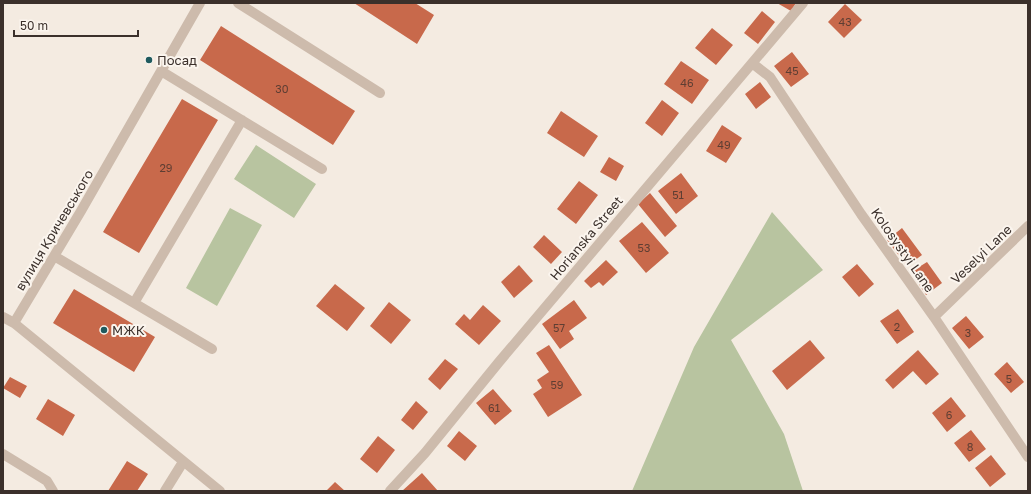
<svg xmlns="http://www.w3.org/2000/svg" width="1031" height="494" viewBox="0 0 1031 494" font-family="'Golos Text',sans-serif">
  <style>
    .green { fill: #b8c4a0 }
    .building { fill: #c8694b }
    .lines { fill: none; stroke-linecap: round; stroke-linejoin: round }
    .minor { stroke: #cdbbac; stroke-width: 10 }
    .poi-dot { fill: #1f5a5e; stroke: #fbf5ee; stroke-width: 1.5 }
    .labels { text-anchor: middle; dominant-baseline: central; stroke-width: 4; stroke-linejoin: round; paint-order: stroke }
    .number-label { font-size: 11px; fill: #5e3e33 }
    .poi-label { font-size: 13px; fill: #3b302b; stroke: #fbf5ee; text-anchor: start }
    .street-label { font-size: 13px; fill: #3b302b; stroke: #fbf5ee }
  </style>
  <rect width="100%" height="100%" fill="#f4ebe1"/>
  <!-- green -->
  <path class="green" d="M256 145 316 184 294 218 234 179Z
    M230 208 262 225 217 306 186 288Z
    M772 212 823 270 731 340 784 434 803 491H632L694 347Z"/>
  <!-- building -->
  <path class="building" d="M354 3H415L434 15 417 44Z
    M777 3H796L791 11Z
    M845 4 862 20 844 38 828 22Z
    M762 11 775 22 758 44 744 33Z
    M221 26 355 111 333 145 200 60Z
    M712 28 733 45 716 65 695 48Z
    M792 52 809 74 791 87 774 66Z
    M681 61 709 80 692 104 664 84Z
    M760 82 771 97 756 109 745 94Z
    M182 99 218 120 139 253 103 232Z
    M662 100 679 113 662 136 645 123Z
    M561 111 598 136 584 157 547 133Z
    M722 125 742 138 726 163 706 151Z
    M609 157 624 166 616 181 600 172Z
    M681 173 698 196 676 214 658 191Z
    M579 181 598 195 576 224 557 209Z
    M650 193 677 226 665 237 638 204Z
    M642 222 669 253 646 273 619 241Z
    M902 228 922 255 907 266 887 240Z
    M544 235 562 252 551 264 533 247Z
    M606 260 618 272 603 286 599 282 591 288 584 281Z
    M927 262 942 283 926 295 911 272Z
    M857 264 874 284 859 297 842 277Z
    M519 265 533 281 514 298 501 282Z
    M335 284 365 308 347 331 316 306Z
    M74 289 155 337 134 372 53 323Z
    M574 300 587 318 569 331 574 339 560 349 542 324Z
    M389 302 411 320 391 344 370 326Z
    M483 305 501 321 479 345 455 324 464 314 470 320Z
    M898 309 914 332 897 344 880 321Z
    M966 316 984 337 969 349 952 328Z
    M810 340 825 358 787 390 772 371Z
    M549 345 582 395 548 417 533 394 542 388 537 380 549 372 536 353Z
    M918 350 939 374 926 385 913 371 893 389 885 380Z
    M445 359 458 369 440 390 428 379Z
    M1007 362 1024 382 1011 393 994 374Z
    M10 377 27 386 20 398 3 388Z
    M493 389 512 411 495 425 476 403Z
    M951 397 966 416 947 432 932 413Z
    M48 399 75 415 63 436 36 419Z
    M416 401 428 412 413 430 401 420Z
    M971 430 986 449 969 462 954 443Z
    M459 431 477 446 465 461 447 446Z
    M378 436 395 450 377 473 360 459Z
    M991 455 1006 474 990 487 975 468Z
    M127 461 148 474 137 491H108Z
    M422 473 438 491H402Z
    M335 482 345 491H326Z"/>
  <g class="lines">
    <!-- minor -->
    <path class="minor" d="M238 3 380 93
      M752 63 770 77 861 214 934 317 1028 457
      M161 71 322 169
      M54 256 134 303 242 120
      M134 303 212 349
      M3 317 14 323 220 491
      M934 317 1028 226
      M14 323 81 211 200 3
      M3 454 47 481 53 491
      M165 491 183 462
      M390 491 425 453 499 362 803 3"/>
  </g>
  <!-- markers -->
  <g class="poi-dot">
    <circle cx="149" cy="60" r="4"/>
    <circle cx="104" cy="330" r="4"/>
  </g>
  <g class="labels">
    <!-- number labels -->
    <g class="number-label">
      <text x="845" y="21">43</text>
      <text x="792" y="70">45</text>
      <text x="687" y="82">46</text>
      <text x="282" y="88">30</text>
      <text x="724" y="144">49</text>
      <text x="166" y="167">29</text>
      <text x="678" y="194">51</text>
      <text x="644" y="247">53</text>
      <text x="897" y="326">2</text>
      <text x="559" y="327">57</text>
      <text x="968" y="332">3</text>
      <text x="1009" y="378">5</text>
      <text x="557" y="384">59</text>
      <text x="494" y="407">61</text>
      <text x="949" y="414">6</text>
      <text x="970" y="446">8</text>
    </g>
    <!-- poi labels -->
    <g class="poi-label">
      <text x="157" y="60">Посад</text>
      <text x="112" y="330">МЖК</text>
    </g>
    <!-- street labels -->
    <g class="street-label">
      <text transform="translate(54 230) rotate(-59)">вулиця Кричевського</text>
      <text transform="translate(586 238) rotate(-50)">Horianska Street</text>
      <text transform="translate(903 250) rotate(55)">Kolosystyi Lane</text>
      <text transform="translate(981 254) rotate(-44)">Veselyi Lane</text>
    </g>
  </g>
  <!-- border -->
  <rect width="1031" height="494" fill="none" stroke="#3b302b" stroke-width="8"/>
  <!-- scale -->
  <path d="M14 30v6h124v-6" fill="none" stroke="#3b302b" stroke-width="2"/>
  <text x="20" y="30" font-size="12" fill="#3b302b" stroke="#fbf5ee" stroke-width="3" paint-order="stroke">50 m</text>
</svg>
